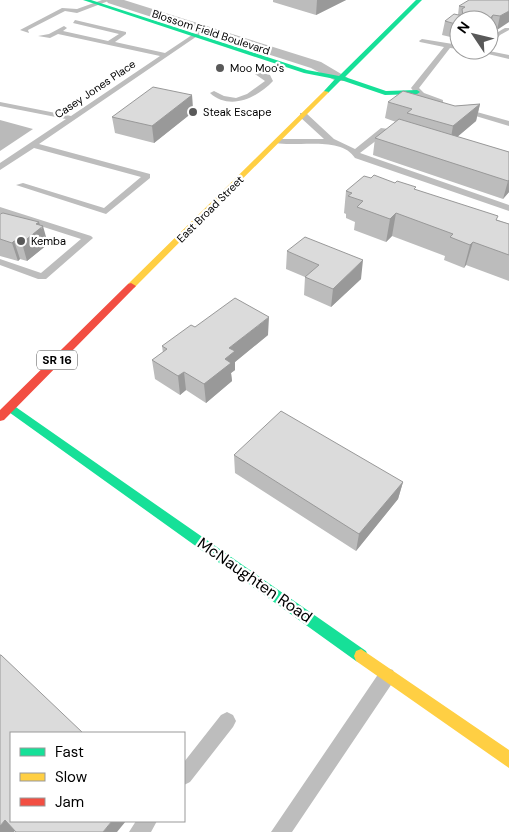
<svg xmlns="http://www.w3.org/2000/svg" width="509" height="832" viewBox="0 0 509 832" font-family="'DM Sans',sans-serif">
  <style>
    .water { fill: #bababa }
    .lines { fill: none; stroke-linecap: round; stroke-linejoin: round }
    .lane { fill: #bdbdbd; fill-rule: evenodd }
    .street { fill: #bdbdbd; fill-rule: evenodd }
    .fast { fill: #16e098; fill-rule: evenodd }
    .slow { fill: #ffcf43; fill-rule: evenodd }
    .jam { fill: #f24e42; fill-rule: evenodd }
    .wall { fill: #bcbcbc }
    .shaded-wall { fill: #999 }
    .building { fill: #dbdbdb; stroke: #999 }
    .poi-dot { fill: #595959; stroke: #fff; stroke-width: 2 }
    .labels { text-anchor: middle; dominant-baseline: central; stroke-width: 4.5; stroke-linejoin: round; paint-order: stroke }
    .far-street-label { font-size: 11px; fill: #000; stroke: #fff }
    .far-poi-label { font-size: 11px; fill: #000; stroke: #fff; text-anchor: start }
    .shield { fill: #fff; stroke: #4c4c4c; stroke-width: 1 }
    .shield-label { font-size: 12px; font-weight: bold; fill: #000 }
    .near-street-label { font-size: 16px; fill: #000; stroke: #fff }
  </style>
  <rect width="100%" height="100%" fill="#fff"/>
  <!-- water -->
  <path class="water" d="M0 120 33 129 0 151Z"/>
  <g class="lines">
    <!-- lane -->
    <path class="lane" d="M102 0H111L77 13 65 11 28 30 29 33 20 30 62 8 77 9Z
      M75 20 126 32V34L115 42 165 53 201 29 206 30 39 144 150 174V178L106 214 16 185 23 183 104 208 141 177 34 148 0 170V163L66 119 0 106V102L71 116 160 56 58 34 50 38 38 36 49 34 64 26 67 28 63 31 108 41 119 34 73 23Z
      M505 28H509V30L500 35 489 48C489 37 496 33 505 28Z
      M422 39 459 45V49L450 48 419 88 424 93 443 100V104L418 97 411 88 444 47 420 42 419 41Z
      M471 50H484L509 55V59Z
      M259 72 270 75 273 81C257 98 230 111 210 93L214 91 224 96 236 98 247 94 265 81 255 74Z
      M459 107 509 121V126L459 111Z
      M300 113H306L334 139 355 149 381 128 405 131 406 133 402 135 386 133 360 153 509 205V211L355 158C342 136 297 147 276 143V139H324L300 117Z
      M0 207 91 236 93 238 46 279H38L0 265V259L41 273 81 239 0 213Z
      M387 668 393 670 395 676 393 682 292 832H271L381 670Z
      M227 712 233 715 236 721 233 727 190 782 184 785V762L221 715Z
      M136 821H157L151 832H129Z"/>
    <!-- street -->
    <path class="street" d="M106 0H124L321 62 348 78 346 81H336L311 68 108 3Z"/>
    <!-- fast -->
    <path class="fast" d="M83 0H91L307 70 339 76 416 0H422L345 77 386 91 417 90 420 92 417 94 385 95 341 80 328 93H324V91L335 79 304 73Z
      M10 403 366 651 368 656 366 661 361 663 356 661 6 410 4 407Z"/>
    <!-- slow -->
    <path class="slow" d="M324 91 329 92 134 288H128V284Z
      M361 649 509 750V768L356 661 354 656 356 651Z"/>
    <!-- jam -->
    <path class="jam" d="M131 283 136 286 134 288 4 420 0 421V410L128 284Z"/>
  </g>
  <!-- wall -->
  <path class="wall" d="M273 0H346L316 15 273 2Z
    M509 0 497 30 490 28 489 29V20H459V39L442 35 445 21 458 15 459 6Z
    M192 95 193 112 154 143 115 133 112 117Z
    M388 102 455 106 480 104 476 121 457 137 509 152V192L503 199 373 155 375 138 396 122 385 118Z
    M371 178 395 183 509 224V281L466 265 464 268 444 260 445 256 392 236 386 242 354 230 355 222 346 218V214L344 213 346 191Z
    M0 214 39 222 48 244 27 261 20 259 18 261 0 256Z
    M287 251 361 279 331 307 304 295 305 277 286 269Z
    M268 335 235 362V370L231 373 232 381 206 403 186 390 180 395 155 379 152 360 163 353 162 346Z
    M234 455 403 482 398 499 356 551 235 473Z"/>
  <!-- shaded-wall -->
  <path class="shaded-wall" d="M317 0H346L316 15Z
    M509 11V22L497 30 500 16Z
    M493 15 490 28 489 29V20Z
    M192 95 193 112 154 143 152 126Z
    M480 104 476 121 450 143 453 126Z
    M509 180V192L503 199 508 181Z
    M396 213 392 236 386 242 390 219Z
    M39 222 41 229 43 226 48 244 27 261 22 243 36 224Z
    M14 241 20 259 18 261 12 243Z
    M473 242 466 265 464 268 470 245Z
    M363 260 361 279 331 307 333 289Z
    M269 317 268 335 235 362V370L231 373 232 381 206 403 204 384 225 359 229 348Z
    M184 372 186 390 180 395 178 376Z
    M403 482 398 499 356 551 359 534Z
    M5 820 16 830 14 832H0V826Z
    M112 821H126L117 832H103Z"/>
  <!-- building -->
  <path class="building" d="M469 0H509V11L500 16 493 15 489 20H459V25L445 21 454 14 463 16 462 9 465 7 459 6Z
    M153 87 192 95 152 126 112 117Z
    M403 91 455 106 480 104 453 126 407 113 412 109 388 102Z
    M399 119 509 152V180L508 181 375 138Z
    M374 175 395 183 397 181 416 187 414 189 498 216 496 220 509 224V255L473 242 470 245 450 237 453 234 396 213 390 219 357 207 363 201 348 196 352 193 346 191 364 176 371 178Z
    M3 213 39 222 36 224 43 226 22 243 14 241 12 243 0 239V214Z
    M305 237 363 260 333 289 305 277 319 265 287 251Z
    M235 298 269 317 229 348 235 351 225 359 231 363 204 384 184 372 178 376 152 360 167 349 162 346 191 325 195 327Z
    M281 411 403 482 359 534 234 455Z
    M0 655H1L83 733H11V821H112L103 832H16L5 820 0 826Z"/>
  <!-- markers -->
  <g class="poi-dot">
    <circle cx="220" cy="68" r="5"/>
    <circle cx="193" cy="112" r="5"/>
    <circle cx="21" cy="241" r="5"/>
  </g>
  <g class="labels">
    <!-- far-street labels -->
    <g class="far-street-label">
      <text transform="translate(211 32) rotate(18)">Blossom Field Boulevard</text>
      <text transform="translate(95 89) rotate(-34)">Casey Jones Place</text>
      <text transform="translate(210 209) rotate(-45)">East Broad Street</text>
    </g>
    <!-- far-poi labels -->
    <g class="far-poi-label">
      <text x="230" y="68">Moo Moo's</text>
      <text x="203" y="112">Steak Escape</text>
      <text x="31" y="241">Kemba</text>
    </g>
    <!-- shield labels -->
    <rect class="shield" x="37" y="350.5" width="40" height="19" rx="4"/>
    <g class="shield-label">
      <text x="57" y="360">SR 16</text>
    </g>
    <!-- near-street labels -->
    <g class="near-street-label">
      <text transform="translate(255 580) rotate(35)">McNaughten Road</text>
    </g>
  </g>
  <!-- legend -->
  <rect x="10" y="732" width="175" height="90" fill="#ffffff" stroke="#999999"/>
  <rect x="20" y="748" width="25" height="8" fill="#16e098" stroke="#999999"/>
  <text x="55" y="757" font-size="15" fill="#000000">Fast</text>
  <rect x="20" y="773" width="25" height="8" fill="#ffcf43" stroke="#999999"/>
  <text x="55" y="782" font-size="15" fill="#000000">Slow</text>
  <rect x="20" y="798" width="25" height="8" fill="#f24e42" stroke="#999999"/>
  <text x="55" y="807" font-size="15" fill="#000000">Jam</text>
  <!-- north arrow -->
  <g transform="translate(474 35) rotate(305)"><circle r="24" fill="#ffffff" stroke="#999999"/>
  <path d="M0-4L9 19L0 12L-9 19Z" fill="#595959"/>
  <text y="-8" font-size="14" font-weight="bold" text-anchor="middle" fill="#000000">N</text>
  </g>
</svg>
